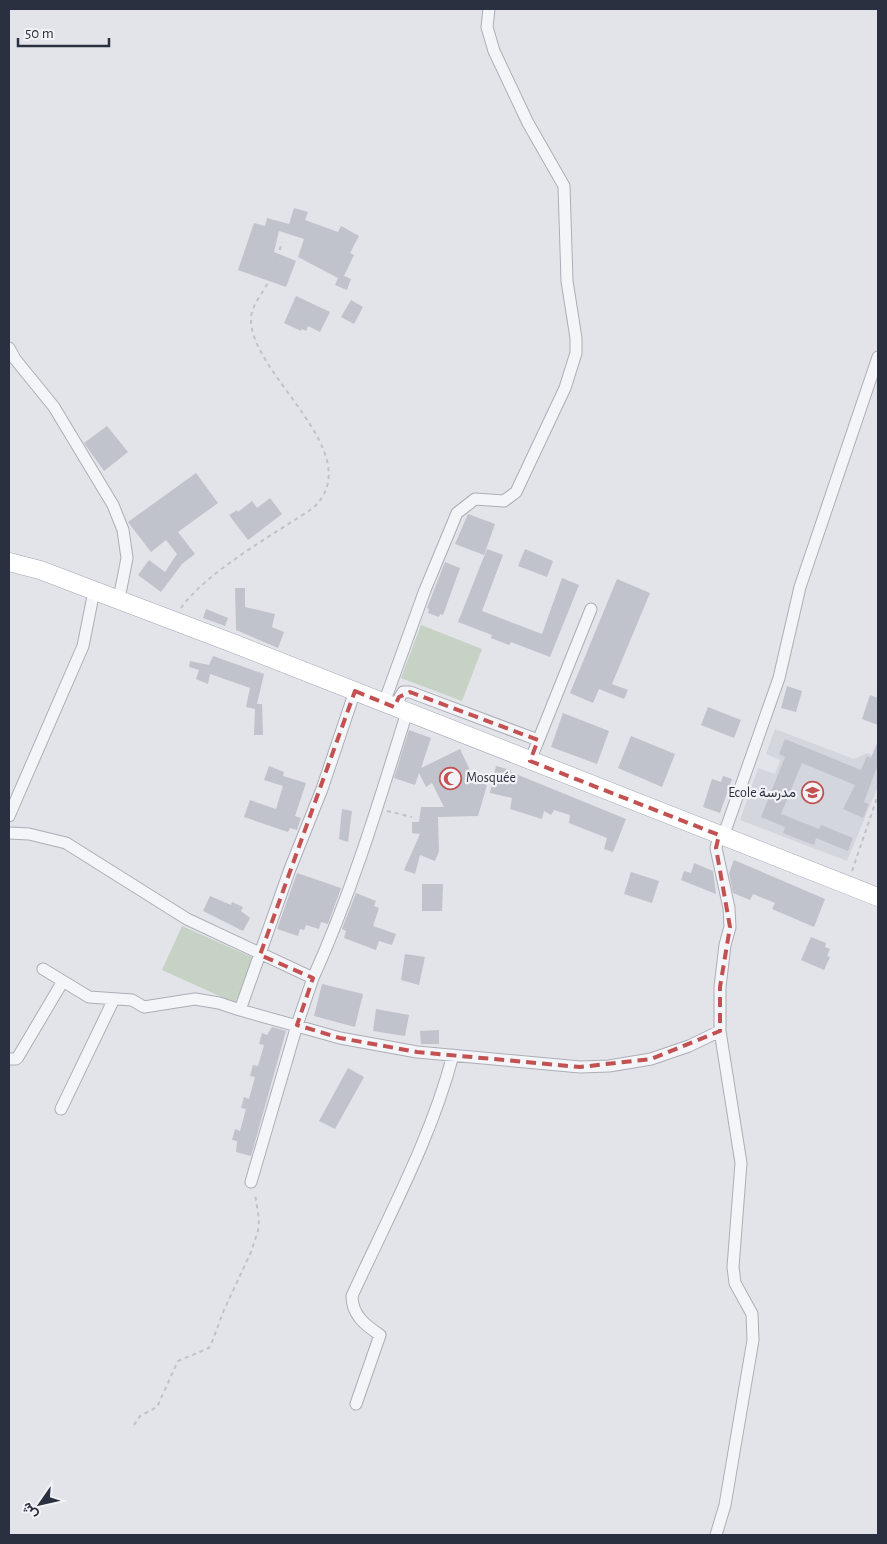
<svg xmlns="http://www.w3.org/2000/svg" width="887" height="1544" viewBox="0 0 887 1544" font-family="'Alegreya Sans',Vazirmatn,sans-serif">
  <style>
    .built { fill: #d4d6de }
    .green { fill: #c5d2c4 }
    .building { fill: #c0c2cc }
    .lines { fill: none; stroke-linecap: round; stroke-linejoin: round }
    .minor-casing { stroke: #abaeb6; stroke-width: 13 }
    .primary-casing { stroke: #a2a7b4; stroke-width: 19 }
    .path { stroke: #c0c2c8; stroke-width: 2; stroke-dasharray: 4 4; stroke-linecap: butt }
    .minor { stroke: #f4f5f8; stroke-width: 11 }
    .primary { stroke: #fff; stroke-width: 18 }
    .marked { fill: none; stroke: #c45151; stroke-width: 4; stroke-dasharray: 10 6; stroke-linejoin: round }
    .labels { text-anchor: middle; dominant-baseline: central; stroke-width: 4.5; stroke-linejoin: round; paint-order: stroke }
    .poi-label { font-size: 14px; fill: #2b3040; stroke: #f1f3f7; text-anchor: start }
  </style>
  <rect width="100%" height="100%" fill="#e2e4e9"/>
  <!-- built -->
  <path class="built" d="M775 729 854 759 867 753 878 758V786L847 861 740 820 758 768 775 774 780 760 766 754Z"/>
  <!-- green -->
  <path class="green" d="M421 625 482 649 462 701 401 678Z
    M182 926 254 958 235 1003 162 970Z"/>
  <!-- building -->
  <path class="building" d="M294 208 308 212 305 220 338 232 341 226 359 236 350 253 354 255 344 276 351 279 347 290 335 285 338 278 298 257 304 239 279 231 274 252 296 261 286 287 238 270 254 223 265 226 267 218 289 224Z
    M296 296 330 312 320 332 308 326 306 331 302 329 301 331 284 323Z
    M351 300 363 307 354 324 341 317Z
    M107 426 128 452 104 471 84 443Z
    M196 473 218 503 178 532 195 554 182 564 161 592 138 575 149 560 165 572 177 554 166 540 151 552 128 522Z
    M270 498 282 514 248 540 229 515 237 510 238 512 252 501 257 508Z
    M468 514 495 524 484 555 455 544Z
    M487 549 503 555 482 611 542 634 562 578 579 585 550 657 511 642 509 645 491 638 492 635 458 622Z
    M525 549 553 561 547 577 518 566Z
    M445 562 460 568 443 615 440 614 439 617 428 613 429 609 427 608Z
    M617 579 650 593 612 684 628 690 624 699 599 689 593 703 570 693Z
    M235 588H245V607L275 614 272 627 284 632 278 648 236 630Z
    M206 609 228 618 225 626 203 618Z
    M213 656 264 674 257 704H262L263 735H254L255 709 246 707 250 688 210 674 208 684 196 679 199 670 189 667 190 661 209 665Z
    M787 686 802 691 796 712 781 708Z
    M870 695 878 698V725L862 719Z
    M708 707 741 720 734 738 701 725Z
    M563 713 609 731 597 764 551 747Z
    M409 730 431 738 421 768 460 749 475 781 487 785 478 816 438 817 439 851 435 861 420 855 415 874 404 870 420 834 412 833V822H419L421 807H444L432 783 426 787 419 773 415 785 394 778Z
    M631 736 675 754 662 787 618 768Z
    M785 739 861 770 867 756 871 758 878 741V764L864 802 869 804 863 818 843 809 855 785 802 763 781 814 819 829 821 825 853 838 848 851 816 838 814 845 783 833 785 827 761 817 785 757 779 754Z
    M269 766 284 772 283 776 306 783 295 816 301 818 297 830 290 828 288 832 244 817 250 800 276 809 283 786 264 780Z
    M496 766 511 770V772L626 819 613 852 604 849 607 838 569 823 570 815 554 810 551 815 544 811 542 819 510 809 512 798 490 793Z
    M723 776 732 779 720 813 703 807 712 779 721 782Z
    M342 809 352 811 348 842 339 839Z
    M734 860 825 899 814 927 772 909 775 903 753 894 750 900 733 893 729 873Z
    M694 863 713 871 716 894 681 880 684 871 691 873Z
    M631 872 659 881 652 903 624 894Z
    M297 873 341 888 328 924 321 922 319 929 306 925 304 930 300 929 298 936 277 929Z
    M422 884H443L442 911H422Z
    M356 893 376 901 374 906 379 908 373 926 396 934 392 945 379 941 376 950 344 938 346 931 342 929Z
    M210 896 231 905 232 902 243 907 241 911 250 918 243 931 203 911Z
    M811 937 826 943 825 947 830 949 827 956 830 957 824 970 801 960Z
    M405 954 425 957 419 985 401 980Z
    M322 984 363 994 355 1027 314 1016Z
    M376 1009 409 1015 405 1036 373 1031Z
    M272 1027 286 1031 251 1156 236 1152 237 1141 232 1140 235 1129 240 1131 246 1109 241 1108 244 1097 249 1099 255 1077 250 1076 253 1065 258 1066 264 1045 259 1044 262 1033 267 1035Z
    M439 1030V1044H421L420 1031Z
    M348 1068 364 1077 335 1129 319 1121Z"/>
  <g class="lines">
    <defs>
      <path id="minor" d="M9 348 15 359 54 407 113 505 123 530 127 558 119 599
        M384 703 425 590 457 513 475 499 504 501 516 492 565 388 576 353V338L567 281 564 186 528 123 494 51 487 27 489 9
        M394 707 403 692H410L538 740
        M530 761 591 609
        M9 816 83 646 94 591
        M9 833 29 834 66 843 187 919 313 978 297 1025 251 1182
        M723 837 779 678 800 587 878 357
        M43 969 89 997 132 1000 144 1007 195 999 219 1003 240 1010 290 869 322 789 355 691
        M313 978C352 892 379 802 407 712
        M240 1010 340 1038 417 1052 580 1067 609 1066 651 1059 689 1046 720 1031
        M9 1059H16L18 1057 63 981
        M61 1109 114 999
        M356 1404 380 1335C365 1325 352 1315 352 1296 388 1217 431 1139 453 1055
        M716 1535 725 1505 753 1340 752 1314 735 1283 733 1267 741 1163 720 1031V987L725 945 730 927 729 908 716 848 719 835"/>
      <path id="primary" d="M9 562 40 570 235 644 878 897"/>
    </defs>
    <!-- minor casing -->
    <use href="#minor" class="minor-casing"/>
    <!-- primary casing -->
    <use href="#primary" class="primary-casing"/>
    <!-- path -->
    <path class="path" d="M181 608C206 572 276 533 313 508 371 454 250 375 251 319 251 306 263 293 268 282 275 270 278 255 282 242
      M387 811 412 817
      M852 871 878 795
      M134 1425 140 1416 157 1407 178 1361 209 1348 212 1342 224 1310 251 1252 258 1231 259 1219 255 1194"/>
    <!-- minor -->
    <use href="#minor" class="minor"/>
    <!-- primary -->
    <use href="#primary" class="primary"/>
  </g>
  <!-- marked area -->
  <path class="marked" d="M355 691 394 707 399 697 410 692 538 740 530 761 719 835 716 848 730 927 720 987V1031L651 1059 580 1067 417 1052 340 1038 297 1025 313 978 260 955Z"/>
  <!-- icons -->
  <defs>
    <symbol id="mosque-ring" viewBox="-11 -11 22 22"><circle r="9.5" fill="#f1f3f7" stroke="#c45151" stroke-width="1.5"/><path d="M3.5-4.9A6 6 0 1 0 3.5 4.9A5 5 0 1 1 3.5-4.9Z" fill="#c45151"/></symbol>
    <symbol id="school-ring" viewBox="-11 -11 22 22"><circle r="9.5" fill="#f1f3f7" stroke="#c45151" stroke-width="1.5"/><path d="M0-5L7-2L0 1L-7-2ZM-4 1L0 2.5L4 1V4Q0 6-4 4Z" fill="#c45151"/></symbol>
  </defs>
  <g fill-rule="evenodd">
    <use href="#mosque-ring" x="438" y="766" width="25" height="25"/>
    <use href="#school-ring" x="800" y="780" width="25" height="25"/>
  </g>
  <g class="labels">
    <!-- poi labels -->
    <g class="poi-label">
      <text x="466" y="778">Mosquée</text>
      <text x="796" y="793" text-anchor="end">Ecole مدرسة</text>
    </g>
  </g>
  <!-- border -->
  <rect width="887" height="1544" fill="none" stroke="#2b3040" stroke-width="20"/>
  <!-- north arrow -->
  <g transform="translate(40 1504) rotate(236)" stroke="#f1f3f7" stroke-width="4" paint-order="stroke">
  <path d="M0-4L9 19L0 12L-9 19Z" fill="#2b3040"/>
  <text y="-8" font-size="14" font-weight="bold" text-anchor="middle" fill="#2b3040">ش</text>
  </g>
  <!-- scale -->
  <path d="M18 38v8h91v-8" fill="none" stroke="#2b3040" stroke-width="2.5"/>
  <text x="25" y="38" font-size="15" fill="#2b3040" stroke="#f1f3f7" stroke-width="4" paint-order="stroke">50 m</text>
</svg>
